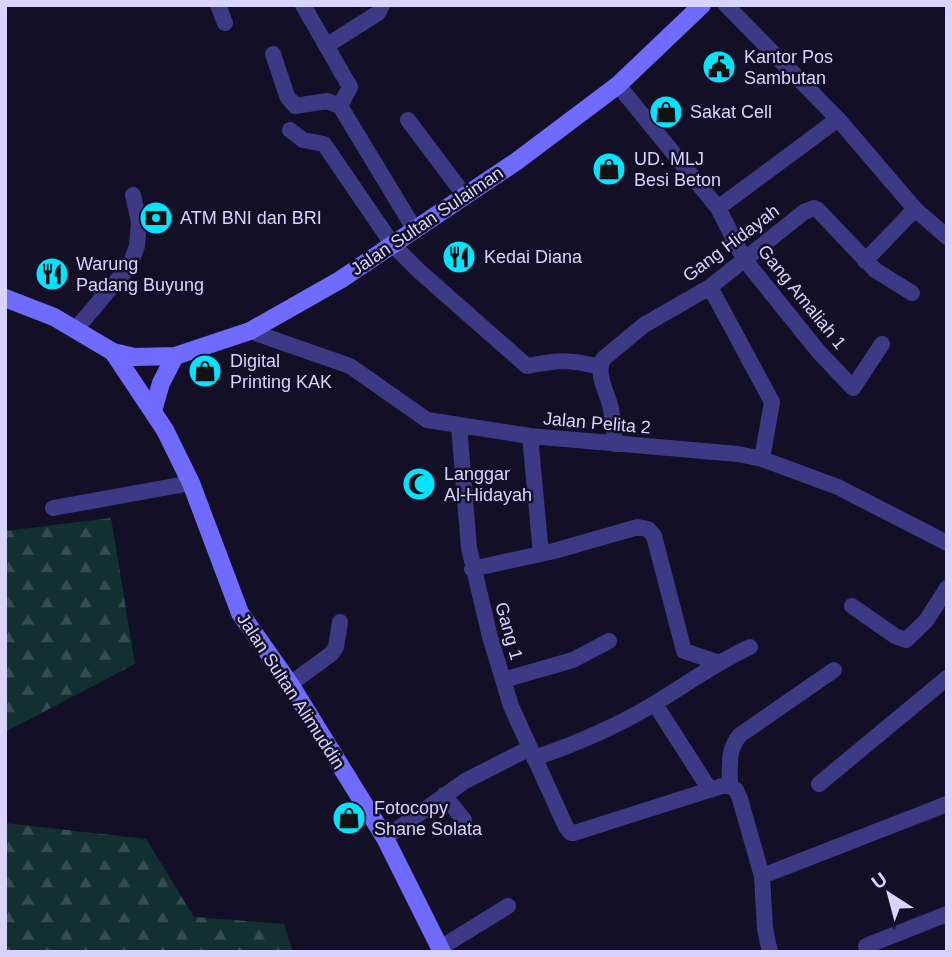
<svg xmlns="http://www.w3.org/2000/svg" width="952" height="957" viewBox="0 0 952 957" font-family="Arial,sans-serif">
  <style>
    .forest { fill: url(#forest-firs) }
    .lines { fill: none; stroke-linecap: round; stroke-linejoin: round }
    .minor { stroke: #3d3a85; stroke-width: 16 }
    .secondary { stroke: #6f6bff; stroke-width: 18 }
    .labels { text-anchor: middle; dominant-baseline: central; stroke-width: 5; stroke-linejoin: round; paint-order: stroke }
    .poi-label { font-size: 18px; fill: #d9d4ff; stroke: #130f26; text-anchor: start }
    .street-label { font-size: 18px; fill: #d9d4ff; stroke: #130f26 }
  </style>
  <defs>
    <pattern id="forest-firs" width="22" height="20" patternUnits="userSpaceOnUse" patternTransform="scale(1.75)"><rect width="22" height="20" fill="#12302f"/><path d="M5 1l3.5 6h-7zM16 11l3.5 6h-7z" fill="#344d4e"/></pattern>
  </defs>
  <rect width="100%" height="100%" fill="#130f26"/>
  <!-- forest -->
  <path class="forest" d="M111 518 135 664 5 732V531Z
    M5 823 146 839 194 917 284 924 293 952H5Z"/>
  <g class="lines">
    <!-- minor -->
    <path class="minor" d="M218 5 225 23
      M303 5 350 87 340 106
      M726 5 838 119 915 209 947 237
      M326 46 378 13 382 5
      M273 54 287 96 295 106 327 101 340 106
      M618 85 718 208 744 259 818 351 853 388 882 344
      M340 106 415 230
      M408 120 465 196
      M290 130 303 140 324 144 393 245 419 271 527 366C558 360 569 359 600 367
      M718 208 838 119
      M865 261 915 209
      M710 287 772 402 762 459
      M76 329 130 265 137 246 139 222 133 195
      M250 331 350 366 427 420 530 436 738 454 762 459 838 487 947 543
      M459 426 469 548 490 637 511 706 566 827 571 833H574L722 786H730L736 790 740 799 762 876 765 929 770 952
      M530 436 541 554
      M615 444C614 432 613 420 611 409 608 393 595 375 603 359L644 325 710 287 804 212 814 208 818 210 875 270 912 293
      M53 508 191 483
      M472 569 554 551 638 527 648 529 654 536 684 651 717 662
      M852 606 895 636 906 640 926 621 947 588
      M503 680 573 660 609 641
      M290 684 331 654 336 647 340 622
      M655 704 710 790
      M534 758C574 745 622 724 657 702 688 683 717 662 750 647
      M819 784 947 678
      M730 786C730 767 727 750 740 735L834 670
      M444 795 464 820
      M385 838 465 781 530 748
      M762 876 947 804
      M866 946 947 914
      M440 948 508 906"/>
    <!-- secondary -->
    <path class="secondary" d="M5 298 54 317 113 352 135 357 175 356 250 331 340 280 517 161 618 85 702 5
      M113 352 165 430 191 483 240 613 290 684 385 838 442 952
      M153 411 161 383 175 356"/>
  </g>
  <!-- icons -->
  <defs>
    <symbol id="civic-disc" viewBox="-11 -11 22 22"><circle r="9.5" fill="#00e5ff" stroke="#130f26"/><path d="M-.6-6.5H3V-4.5H.6V-3L4-1V1h2V6H-6V1h2V-1L-.6-3ZM-1.2 2.5V6h2.4V2.5Z" fill="#111"/></symbol>
    <symbol id="shop-disc" viewBox="-11 -11 22 22"><circle r="9.5" fill="#00e5ff" stroke="#130f26"/><path d="M-5-2.5h2.3a2.7 3.5 0 0 1 5.4 0H5L5.5 6h-11ZM-1.5-2.5h3a1.5 2.3 0 0 0-3 0Z" fill="#111"/></symbol>
    <symbol id="bank-disc" viewBox="-11 -11 22 22"><circle r="9.5" fill="#00e5ff" stroke="#130f26"/><path d="M-6-4H6V4H-6ZM0-2.3a2.3 2.3 0 1 0 0 4.6a2.3 2.3 0 1 0 0-4.6Z" fill="#111"/></symbol>
    <symbol id="restaurant-disc" viewBox="-11 -11 22 22"><circle r="9.5" fill="#00e5ff" stroke="#130f26"/><path d="M-5-6h1v4h1v-4h1v4h1v-4h1v5L-1.5 .5V6h-2V.5L-5-1ZM5-6V6H3V1.5H1.5Q1.5-4 5-6Z" fill="#111"/></symbol>
    <symbol id="mosque-disc" viewBox="-11 -11 22 22"><circle r="9.5" fill="#00e5ff" stroke="#130f26"/><path d="M3.5-4.9A6 6 0 1 0 3.5 4.9A5 5 0 1 1 3.5-4.9Z" fill="#111"/></symbol>
  </defs>
  <g fill-rule="evenodd">
    <use href="#civic-disc" x="700" y="48" width="38" height="38"/>
    <use href="#shop-disc" x="647" y="93" width="38" height="38"/>
    <use href="#shop-disc" x="590" y="150" width="38" height="38"/>
    <use href="#bank-disc" x="137" y="199" width="38" height="38"/>
    <use href="#restaurant-disc" x="440" y="238" width="38" height="38"/>
    <use href="#restaurant-disc" x="33" y="255" width="38" height="38"/>
    <use href="#shop-disc" x="186" y="352" width="38" height="38"/>
    <use href="#mosque-disc" x="400" y="465" width="38" height="38"/>
    <use href="#shop-disc" x="330" y="799" width="38" height="38"/>
  </g>
  <g class="labels">
    <!-- poi labels -->
    <g class="poi-label">
      <text x="744" y="57">Kantor Pos<tspan x="744" dy="21">Sambutan</tspan></text>
      <text x="690" y="112">Sakat Cell</text>
      <text x="634" y="159">UD. MLJ<tspan x="634" dy="21">Besi Beton</tspan></text>
      <text x="180" y="218">ATM BNI dan BRI</text>
      <text x="484" y="257">Kedai Diana</text>
      <text x="76" y="264">Warung<tspan x="76" dy="21">Padang Buyung</tspan></text>
      <text x="230" y="361">Digital<tspan x="230" dy="21">Printing KAK</tspan></text>
      <text x="444" y="474">Langgar<tspan x="444" dy="21">Al-Hidayah</tspan></text>
      <text x="374" y="808">Fotocopy<tspan x="374" dy="21">Shane Solata</tspan></text>
    </g>
    <!-- street labels -->
    <g class="street-label">
      <text transform="translate(427 221) rotate(-34)">Jalan Sultan Sulaiman</text>
      <text transform="translate(731 243) rotate(-37)">Gang Hidayah</text>
      <text transform="translate(802 297) rotate(51)">Gang Amaliah 1</text>
      <text transform="translate(597 423) rotate(5)">Jalan Pelita 2</text>
      <text transform="translate(509 631) rotate(74)">Gang 1</text>
      <text transform="translate(291 691) rotate(57)">Jalan Sultan Alimuddin</text>
    </g>
  </g>
  <!-- border -->
  <rect width="952" height="957" fill="none" stroke="#d9d4ff" stroke-width="14"/>
  <!-- north arrow -->
  <g transform="translate(889 894) rotate(324)" stroke="#130f26" stroke-width="5" paint-order="stroke">
  <path d="M0-5L12 26L0 18L-12 26Z" fill="#d9d4ff"/>
  <text y="-10" font-size="19" font-weight="bold" text-anchor="middle" fill="#d9d4ff">U</text>
  </g>
</svg>
